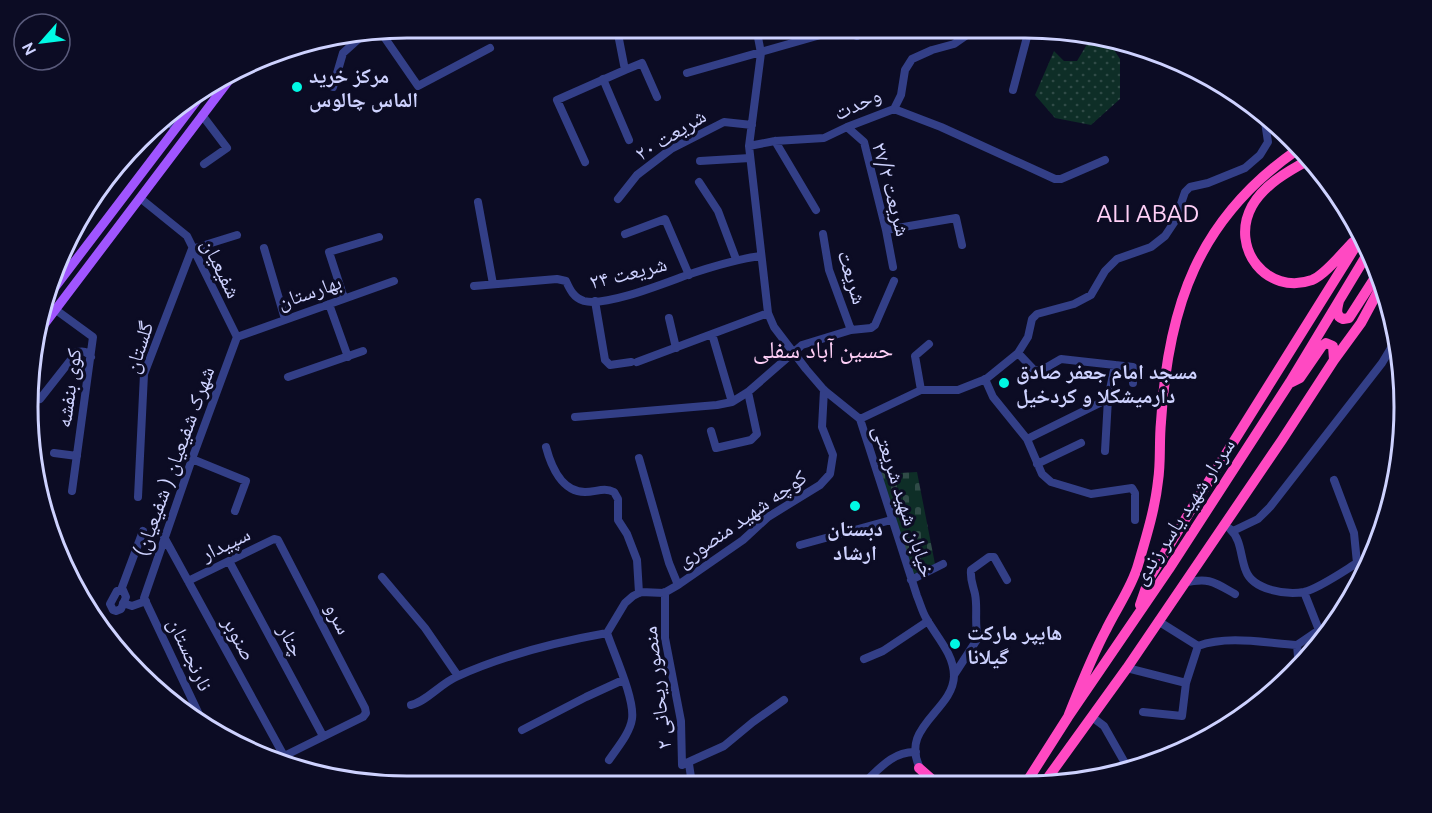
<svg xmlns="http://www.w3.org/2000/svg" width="1432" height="813" viewBox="0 0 1432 813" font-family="Ubuntu,'Noto Naskh Arabic',sans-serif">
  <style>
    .grass { fill: url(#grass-dots) }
    .cemetery { fill: url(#cemetery-stones) }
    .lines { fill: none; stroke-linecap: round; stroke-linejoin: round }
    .minor { stroke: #333f87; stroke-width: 8 }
    .major { stroke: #a055ff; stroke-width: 9 }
    .highway { stroke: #ff49c2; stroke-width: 10 }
    .poi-dot { fill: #00f9e4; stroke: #0c0c24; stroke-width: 2 }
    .labels { text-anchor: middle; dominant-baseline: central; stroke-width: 6; stroke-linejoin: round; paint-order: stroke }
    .poi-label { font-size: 21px; font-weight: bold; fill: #ced2ff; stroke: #0c0c24; text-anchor: start }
    .street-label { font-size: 21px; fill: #ced2ff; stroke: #0c0c24 }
    .quarter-label { font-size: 24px; fill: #ffd0f7; stroke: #0c0c24 }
    .rim { fill: none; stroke: #ced2ff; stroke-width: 3 }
  </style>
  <defs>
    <pattern id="grass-dots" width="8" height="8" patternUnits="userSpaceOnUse" patternTransform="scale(1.5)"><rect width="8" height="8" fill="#0e2e27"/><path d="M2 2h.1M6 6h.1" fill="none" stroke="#304b47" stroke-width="1.8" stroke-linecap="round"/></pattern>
    <pattern id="cemetery-stones" width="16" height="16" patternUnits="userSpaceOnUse" patternTransform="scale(1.5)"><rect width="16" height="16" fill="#0e2e27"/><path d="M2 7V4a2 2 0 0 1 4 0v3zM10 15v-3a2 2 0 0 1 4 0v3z" fill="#304b47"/></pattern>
  </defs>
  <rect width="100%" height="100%" fill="#0c0c24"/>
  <!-- grass -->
  <path class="grass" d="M1092 36 1107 39 1120 59V99L1091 125 1055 118 1035 95 1054 51 1064 61H1077Z"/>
  <!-- cemetery -->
  <path class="cemetery" d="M884 469 900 473 917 472 935 564 912 575 881 473Z"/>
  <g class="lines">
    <!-- minor -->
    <path class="minor" d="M756 27 761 53 749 146 768 313 774 327 806 369 824 390 860 419 917 596C920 603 922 611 926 618 936 636 954 654 954 676 953 712 896 727 922 772
      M380 31 418 86 490 48
      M589 35 624 27
      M625 70 642 63 657 97
      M687 73 831 32 845 31 857 36 864 28
      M1211 76 1260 117
      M603 79 629 140
      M333 87 343 53 364 34
      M1013 90 1027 37 1023 28
      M894 109 941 127 1055 179H1061L1105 160
      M202 115 227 148 204 164
      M163 118 176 128
      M847 127 864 142 886 230 893 267
      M775 141 816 210
      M749 146 775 141 824 138 847 127 894 109 901 95 905 70 912 59 932 50 954 44 977 28
      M700 161 750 158
      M585 162 557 100 625 70 617 29
      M699 182 718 211 736 259
      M140 198 187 236 237 337
      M618 199 637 175 671 149 724 122 752 125
      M478 202 493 284
      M886 230 956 218 962 245
      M625 234 665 219 689 275
      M823 234 829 270 851 330
      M264 248 285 319
      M474 286 557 279 566 281C570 290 574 298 584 301 607 307 667 282 690 274 714 266 737 259 761 256
      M344 298 329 252 379 237
      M595 301 605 360 610 365 631 362
      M329 304 348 357
      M56 310 93 337 72 491
      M669 318 676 348
      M712 334 732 402
      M237 337 394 281
      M1018 353 1034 370H1042L1061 359 1133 367V383
      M637 362 768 313
      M288 377 363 351
      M985 379 993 397 1027 439 1042 474 1051 482 1091 494 1132 488 1135 493V520
      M921 390 915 356 929 344
      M40 399 77 352C83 351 87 351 91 357
      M575 417 717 405 732 402 748 392 802 345 851 330 871 328 875 325 894 281
      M860 419 921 390H958L986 379 1018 353 1028 337 1032 319 1037 314 1074 304 1091 295 1105 271 1117 259 1151 247 1165 236 1175 221 1185 192 1190 187 1208 183 1245 168 1260 155 1268 142 1265 122
      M711 431 716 448 751 440 757 434 748 392
      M1027 439 1108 399
      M546 447C551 466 562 492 585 492 596 492 604 487 614 492L618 499V520L627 534 637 560 639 593
      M1105 451 1108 399 1115 365
      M54 453 77 456
      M639 458 669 563 678 585
      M192 459 246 481 235 511
      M1037 464 1081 443
      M1334 480 1354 533 1357 563
      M138 497 144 374 192 249 237 235
      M1230 529C1242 540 1240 557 1246 571 1253 590 1286 595 1304 592 1318 589 1344 571 1357 563L1365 564
      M1233 531 1258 519 1270 507 1382 363 1394 343
      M164 537 284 756
      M800 545 891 520
      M229 561 323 736
      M382 577 425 628 458 676
      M911 580 943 564
      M188 581 274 539 278 540 365 708 366 713 363 717 276 760
      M1184 583C1209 577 1214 582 1235 594
      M121 590 143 531
      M123 590 126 597 121 609 116 611 113 610 110 604 117 591Z
      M665 592V638L681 721 682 765 724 746 753 722 784 700
      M123 603 132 606 146 601
      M1158 621 1198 646C1228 635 1265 643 1297 645L1299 668
      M607 633 625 603 633 596 641 592 664 593 678 585 743 540 768 517 820 485 830 474 833 455 822 427 824 390
      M607 633C614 654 635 699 632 719 630 733 617 748 609 760
      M1297 645 1319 630 1304 592
      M864 659 883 651 928 621
      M1127 668 1186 683 1182 716 1143 712
      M954 675 978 638C974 623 978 609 975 594 973 585 970 580 971 570L989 557H994L1007 580
      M1186 683 1198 646
      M411 705C426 702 441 683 458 676 505 655 556 642 607 633
      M1092 717 1104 726 1129 770
      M204 725 144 598 192 459 237 337
      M522 730 586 697 623 680
      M1170 749 1171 754
      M689 764 692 784
      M863 784C879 769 893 751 916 752"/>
    <!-- major -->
    <path class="major" d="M40 307 205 90
      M37 334 233 75"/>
    <!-- highway -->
    <path class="highway" d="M1309 160C1288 171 1264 185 1252 206 1229 248 1267 296 1312 280 1325 275 1343 252 1353 242
      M1339 301C1337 309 1335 316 1343 319L1349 318 1376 276
      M1292 382 1300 378 1322 346 1326 343 1333 346 1334 360
      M1140 605 1149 579 1189 513 1359 241
      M1068 717C1080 687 1091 658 1106 630 1116 609 1132 587 1138 565 1146 538 1155 509 1158 481 1161 462 1159 442 1161 422 1168 306 1198 219 1297 150
      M919 768 936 783
      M1026 783 1068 717 1169 569 1290 382 1366 256
      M1044 783 1127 668 1282 440 1334 360 1361 323 1381 286"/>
  </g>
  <!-- markers -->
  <g class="poi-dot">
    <circle cx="297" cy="87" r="6"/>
    <circle cx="1004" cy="383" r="6"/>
    <circle cx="855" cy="506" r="6"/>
    <circle cx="955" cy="644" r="6"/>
  </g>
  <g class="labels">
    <!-- poi labels -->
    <g class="poi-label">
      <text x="309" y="75">مرکز خرید<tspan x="309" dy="24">الماس چالوس</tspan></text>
      <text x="1016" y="371">مسجد امام جعفر صادق<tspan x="1016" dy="24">دارمیشکلا و کردخیل</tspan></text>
      <text x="855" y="528" text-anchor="middle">دبستان<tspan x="855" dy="24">ارشاد</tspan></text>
      <text x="967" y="632">هایپر مارکت<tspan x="967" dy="24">گیلانا</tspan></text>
    </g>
    <!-- street labels -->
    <g class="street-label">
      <text transform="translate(857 103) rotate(-25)">وحدت</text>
      <text transform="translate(670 134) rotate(-32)">شریعت ۲۰</text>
      <text transform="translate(892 189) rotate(75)">شریعت ۲۷/۲</text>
      <text transform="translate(222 268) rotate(64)">شفیعیان</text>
      <text transform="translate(628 272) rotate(-14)">شریعت ۲۴</text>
      <text transform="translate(853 277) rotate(73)">شریعت</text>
      <text transform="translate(309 291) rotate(-19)">بهارستان</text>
      <text transform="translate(138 347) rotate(-72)">گلستان</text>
      <text transform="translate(68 388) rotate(-82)">کوی بنفشه</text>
      <text transform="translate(173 461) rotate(-70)">شهرک شفیعیان ( شفیعیان)</text>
      <text transform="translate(905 501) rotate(72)">خیابان شهید شریعتی</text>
      <text transform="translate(1183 511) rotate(-57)">سردار شهید یاسر زندی</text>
      <text transform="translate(741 518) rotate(-35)">کوچه شهید منصوری</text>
      <text transform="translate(225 543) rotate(-26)">سپیدار</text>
      <text transform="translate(339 618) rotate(63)">سرو</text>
      <text transform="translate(240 638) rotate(61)">صنوبر</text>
      <text transform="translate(292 640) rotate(62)">چنار</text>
      <text transform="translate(191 654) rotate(65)">نارنجستان</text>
      <text transform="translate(656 688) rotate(-97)">منصور ریحانی ۲</text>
    </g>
    <!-- quarter labels -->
    <g class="quarter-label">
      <text x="1148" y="213">ALI ABAD</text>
      <text x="823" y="349">حسین آباد سفلی</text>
    </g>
  </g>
  <!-- crop -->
  <path d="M0 0H1432V813H0ZM407 38H1025A369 369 0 0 1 1394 407V407A369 369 0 0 1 1025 776H407A369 369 0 0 1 38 407V407A369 369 0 0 1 407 38Z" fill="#0c0c24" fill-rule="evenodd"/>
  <path class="rim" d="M407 38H1025A369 369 0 0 1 1394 407V407A369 369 0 0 1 1025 776H407A369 369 0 0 1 38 407V407A369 369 0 0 1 407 38Z"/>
  <!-- north arrow -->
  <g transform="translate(42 42) rotate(242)"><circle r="28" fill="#0c0c24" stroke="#5a5b7c" stroke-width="1.5"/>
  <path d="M0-4.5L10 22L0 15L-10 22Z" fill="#00f9e4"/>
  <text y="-9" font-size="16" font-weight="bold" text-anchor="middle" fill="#ced2ff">N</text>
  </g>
</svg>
